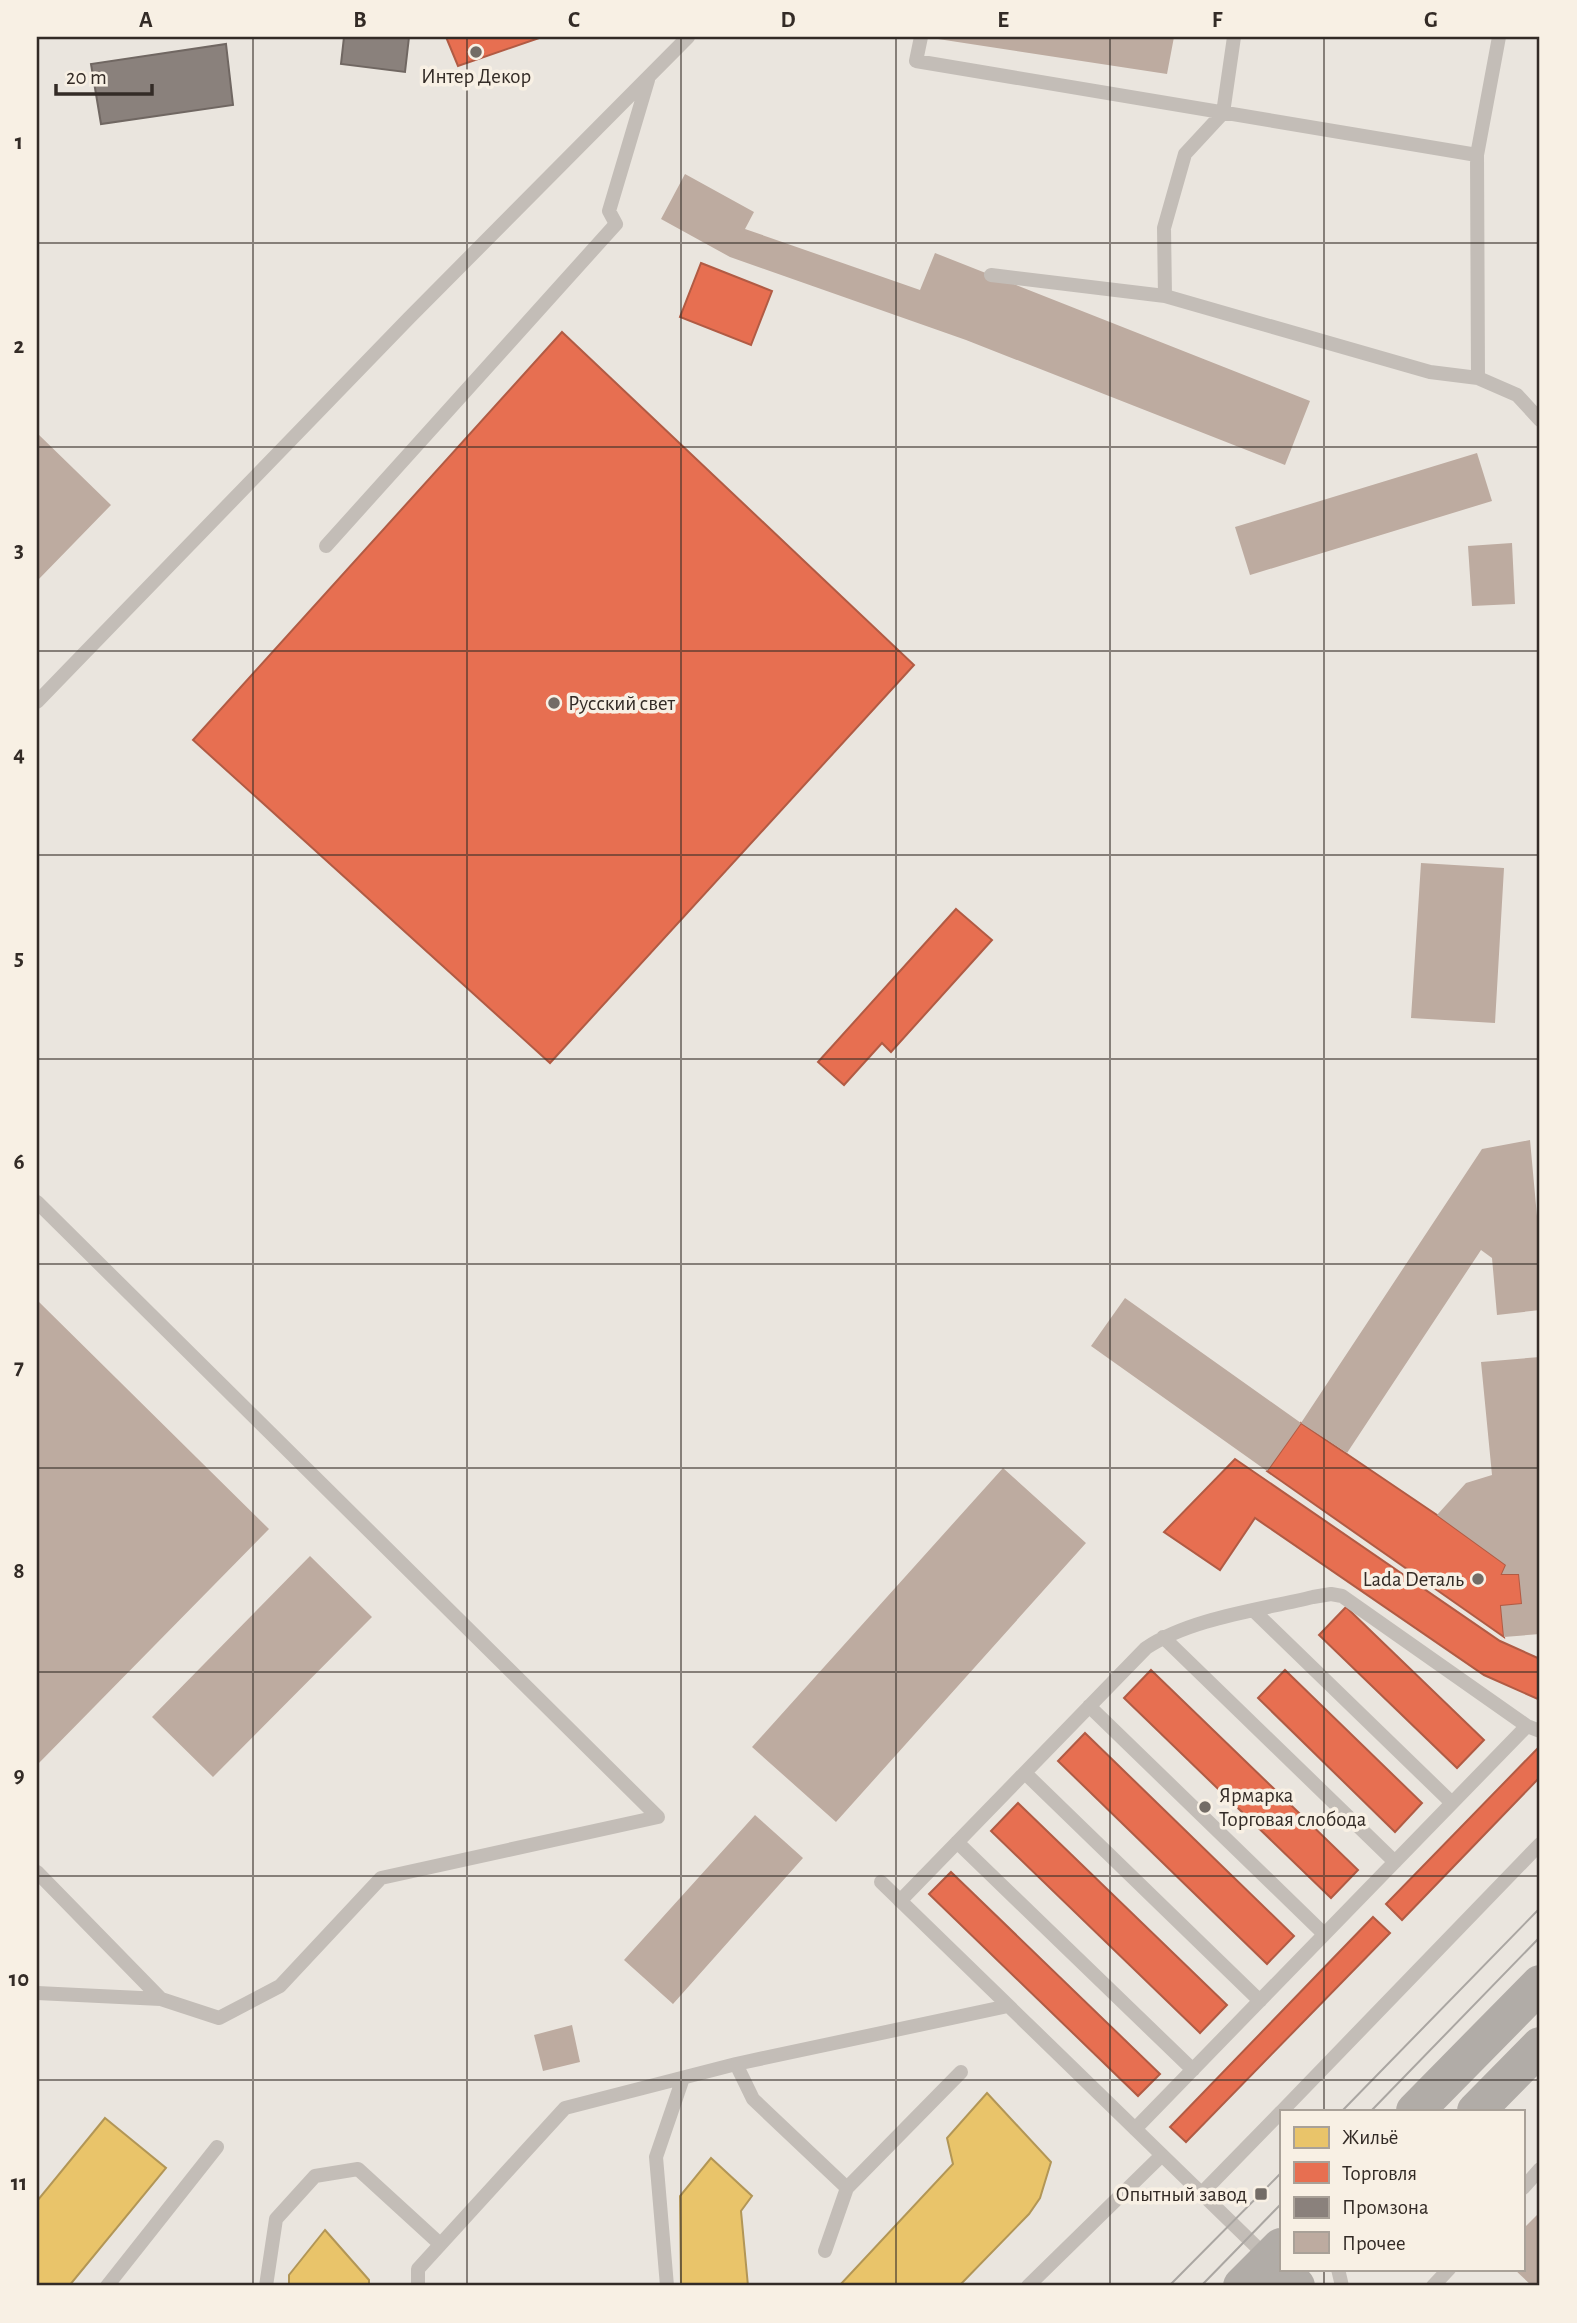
<svg xmlns="http://www.w3.org/2000/svg" width="1577" height="2323" viewBox="0 0 1577 2323" font-family="'Alegreya Sans',sans-serif">
  <style>
    .homes { fill: #e9c46a; stroke: #b29656; stroke-width: 2 }
    .shops { fill: #e76f51; stroke: #b15b44; stroke-width: 2 }
    .industry { fill: #8a817c; stroke: #706762; stroke-width: 2 }
    .building { fill: #bdaba0 }
    .lines { fill: none; stroke-linecap: round; stroke-linejoin: round }
    .lane { stroke: #c3bdb7; stroke-width: 14 }
    .primary { stroke: #b1aca7; stroke-width: 38 }
    .tram { stroke: #aaa6a2; stroke-width: 2 }
    .grid { fill: none; stroke: #332b26; stroke-width: 2; stroke-opacity: 0.55 }
    .poi-dot { fill: #736c66; stroke: #f8f0e4; stroke-width: 2.5 }
    .labels { text-anchor: middle; dominant-baseline: central; stroke-width: 7; stroke-linejoin: round; paint-order: stroke }
    .poi-label { font-size: 21px; fill: #332b26; stroke: #f8f0e4; text-anchor: start }
    .neatline { fill: none; stroke: #332b26; stroke-width: 2.5 }
    .grid-label { font-size: 23px; text-anchor: middle; font-weight: bold; fill: #332b26 }
  </style>
  <rect width="100%" height="100%" fill="#eae5de"/>
  <!-- homes -->
  <path class="homes" d="M987 2093 1051 2162 1040 2198 1029 2214 959 2286H839L953 2164 947 2138Z
    M105 2118 166 2168 69 2286H37V2201Z
    M711 2158 752 2196 741 2211 748 2286H681L680 2196Z
    M325 2230 369 2280V2286H289V2275Z"/>
  <!-- shops -->
  <path class="shops" d="M446 37H542L458 66Z
    M701 263 772 291 751 345 680 317Z
    M562 332 914 665 550 1063 193 740Z
    M956 909 992 940 891 1052 882 1043 844 1085 818 1062Z
    M1301 1423 1437 1515 1506 1565 1502 1574H1519L1522 1604 1501 1606 1504 1637 1267 1471Z
    M1235 1459 1500 1641 1540 1659V1700L1484 1675 1255 1518 1220 1570 1164 1532Z
    M1346 1607 1484 1740 1457 1768 1319 1635Z
    M1151 1670 1358 1870 1331 1898 1124 1698Z
    M1285 1670 1422 1803 1395 1832 1258 1698Z
    M1085 1733 1294 1936 1267 1964 1058 1761Z
    M1537 1749 1540 1753V1777L1402 1920 1386 1904Z
    M1018 1803 1227 2005 1200 2033 991 1831Z
    M951 1872 1160 2074 1138 2096 929 1894Z
    M1373 1917 1390 1933 1186 2142 1170 2127Z"/>
  <!-- industry -->
  <path class="industry" d="M344 37H409L405 72 341 64Z
    M226 44 233 105 101 124 91 64Z"/>
  <!-- building -->
  <path class="building" d="M938 37H1174L1167 74 938 39Z
    M685 174 754 212 745 229 920 290 935 253 1310 401 1285 465 966 340 730 257 661 219Z
    M37 433 111 505 37 581Z
    M1477 453 1492 501 1250 575 1235 527Z
    M1512 543 1515 604 1472 606 1468 546Z
    M1421 863 1504 868 1495 1023 1411 1018Z
    M1530 1140 1540 1249V1310L1497 1315 1492 1258 1481 1250 1347 1453 1301 1423 1267 1471 1091 1346 1125 1298 1301 1423 1482 1149Z
    M37 1300 269 1529 37 1765Z
    M1540 1357V1634L1504 1637 1501 1606 1522 1604 1519 1574H1502L1506 1565 1437 1515 1466 1483 1492 1475 1481 1362Z
    M1003 1468 1086 1543 836 1822 752 1747Z
    M310 1556 372 1617 213 1777 152 1717Z
    M755 1815 803 1858 673 2004 624 1960Z
    M572 2025 580 2062 543 2071 534 2035Z
    M1540 2212V2286H1532L1514 2269H1523V2229Z"/>
  <g class="lines">
    <!-- lane -->
    <path class="lane" d="M921 37 916 61 1477 155 1478 378 1517 395 1540 420
      M1234 37 1223 113 1185 154 1164 228 1165 296 1430 372 1478 378
      M1477 155 1499 37
      M991 275 1165 296
      M326 546 616 224 609 211 648 80
      M37 702 409 318 688 37
      M37 1202 658 1817 381 1878 280 1986 219 2018 161 1999 37 1872
      M1254 1611 1452 1803
      M1163 1637 1395 1862
      M1089 1706 1324 1934
      M1025 1773 1260 2001
      M957 1842 1193 2070
      M881 1882 1268 2258
      M900 1901 1146 1648C1191 1618 1260 1610 1313 1597L1331 1594 1342 1596 1527 1726 1540 1731
      M37 1993 161 1999
      M736 2064 753 2099 847 2188 961 2072
      M1282 2111 1540 1844
      M1135 2129 1527 1726
      M1523 2188 1540 2169
      M1202 2193 1281 2112
      M825 2251 847 2188
      M1338 2269 1342 2286
      M107 2286 217 2147
      M266 2286 276 2219 315 2176 358 2169 440 2244
      M418 2286V2269L565 2108 736 2064 1008 2006
      M667 2286 656 2157 683 2078
      M1028 2286 1162 2155
      M1433 2286 1449 2269"/>
    <!-- primary -->
    <path class="primary" d="M1415 2111 1540 1984
      M1476 2111 1540 2046
      M1269 2259 1296 2286
      M1242 2286 1281 2247"/>
    <!-- tram -->
    <path class="tram" d="M1342 2111 1540 1908
      M1371 2111 1540 1937
      M1169 2286 1281 2173
      M1201 2286 1281 2204"/>
  </g>
  <!-- grid -->
  <path class="grid" d="M253 37V2286M467 37V2286M681 37V2286M896 37V2286M1110 37V2286M1324 37V2111M37 243H1540M37 447H1540M37 651H1540M37 855H1540M37 1059H1540M37 1264H1540M37 1468H1540M37 1672H1540M37 1876H1540M37 2080H1540M1324 2269V2286"/>
  <!-- markers -->
  <g class="poi-dot">
    <circle cx="476" cy="52" r="7"/>
    <circle cx="554" cy="703" r="7"/>
    <circle cx="1478" cy="1579" r="7"/>
    <circle cx="1205" cy="1807" r="7"/>
    <rect x="1254" y="2187" width="14" height="14" rx="3.5"/>
  </g>
  <g class="labels">
    <!-- poi labels -->
    <g class="poi-label">
      <text x="476" y="76" text-anchor="middle">Интер Декор</text>
      <text x="568" y="703">Русский свет</text>
      <text x="1464" y="1579" text-anchor="end">Lada Dеталь</text>
      <text x="1219" y="1795">Ярмарка<tspan x="1219" dy="24">Торговая слобода</tspan></text>
      <text x="1247" y="2194" text-anchor="end">Опытный завод</text>
    </g>
  </g>
  <!-- border -->
  <rect width="1577" height="2323" fill="none" stroke="#f8f0e4" stroke-width="77"/>
  <!-- legend -->
  <rect x="1280" y="2110" width="245" height="161" fill="#f8f0e4" stroke="#a9a198" stroke-width="2"/>
  <rect x="1294" y="2127" width="35" height="21" fill="#e9c46a" stroke="#a9a198" stroke-width="2"/>
  <text x="1342" y="2144" font-size="21" fill="#332b26">Жильё</text>
  <rect x="1294" y="2162" width="35" height="21" fill="#e76f51" stroke="#a9a198" stroke-width="2"/>
  <text x="1342" y="2180" font-size="21" fill="#332b26">Торговля</text>
  <rect x="1294" y="2197" width="35" height="21" fill="#8a817c" stroke="#a9a198" stroke-width="2"/>
  <text x="1342" y="2214" font-size="21" fill="#332b26">Промзона</text>
  <rect x="1294" y="2232" width="35" height="21" fill="#bdaba0" stroke="#a9a198" stroke-width="2"/>
  <text x="1342" y="2250" font-size="21" fill="#332b26">Прочее</text>
  <!-- scale -->
  <path d="M56 84v10h96v-10" fill="none" stroke="#332b26" stroke-width="3.5"/>
  <text x="66" y="84" font-size="21" fill="#332b26" stroke="#f8f0e4" stroke-width="5" paint-order="stroke">20 m</text>
  <rect x="38" y="38" width="1500" height="2246" class="neatline"/>
  <g class="grid-label">
    <text x="146" y="27">A</text>
    <text x="360" y="27">B</text>
    <text x="574" y="27">C</text>
    <text x="788" y="27">D</text>
    <text x="1003" y="27">E</text>
    <text x="1217" y="27">F</text>
    <text x="1431" y="27">G</text>
    <text x="19" y="149">1</text>
    <text x="19" y="353">2</text>
    <text x="19" y="557">3</text>
    <text x="19" y="761">4</text>
    <text x="19" y="965">5</text>
    <text x="19" y="1169">6</text>
    <text x="19" y="1374">7</text>
    <text x="19" y="1578">8</text>
    <text x="19" y="1782">9</text>
    <text x="19" y="1986">10</text>
    <text x="19" y="2190">11</text>
  </g>
</svg>
